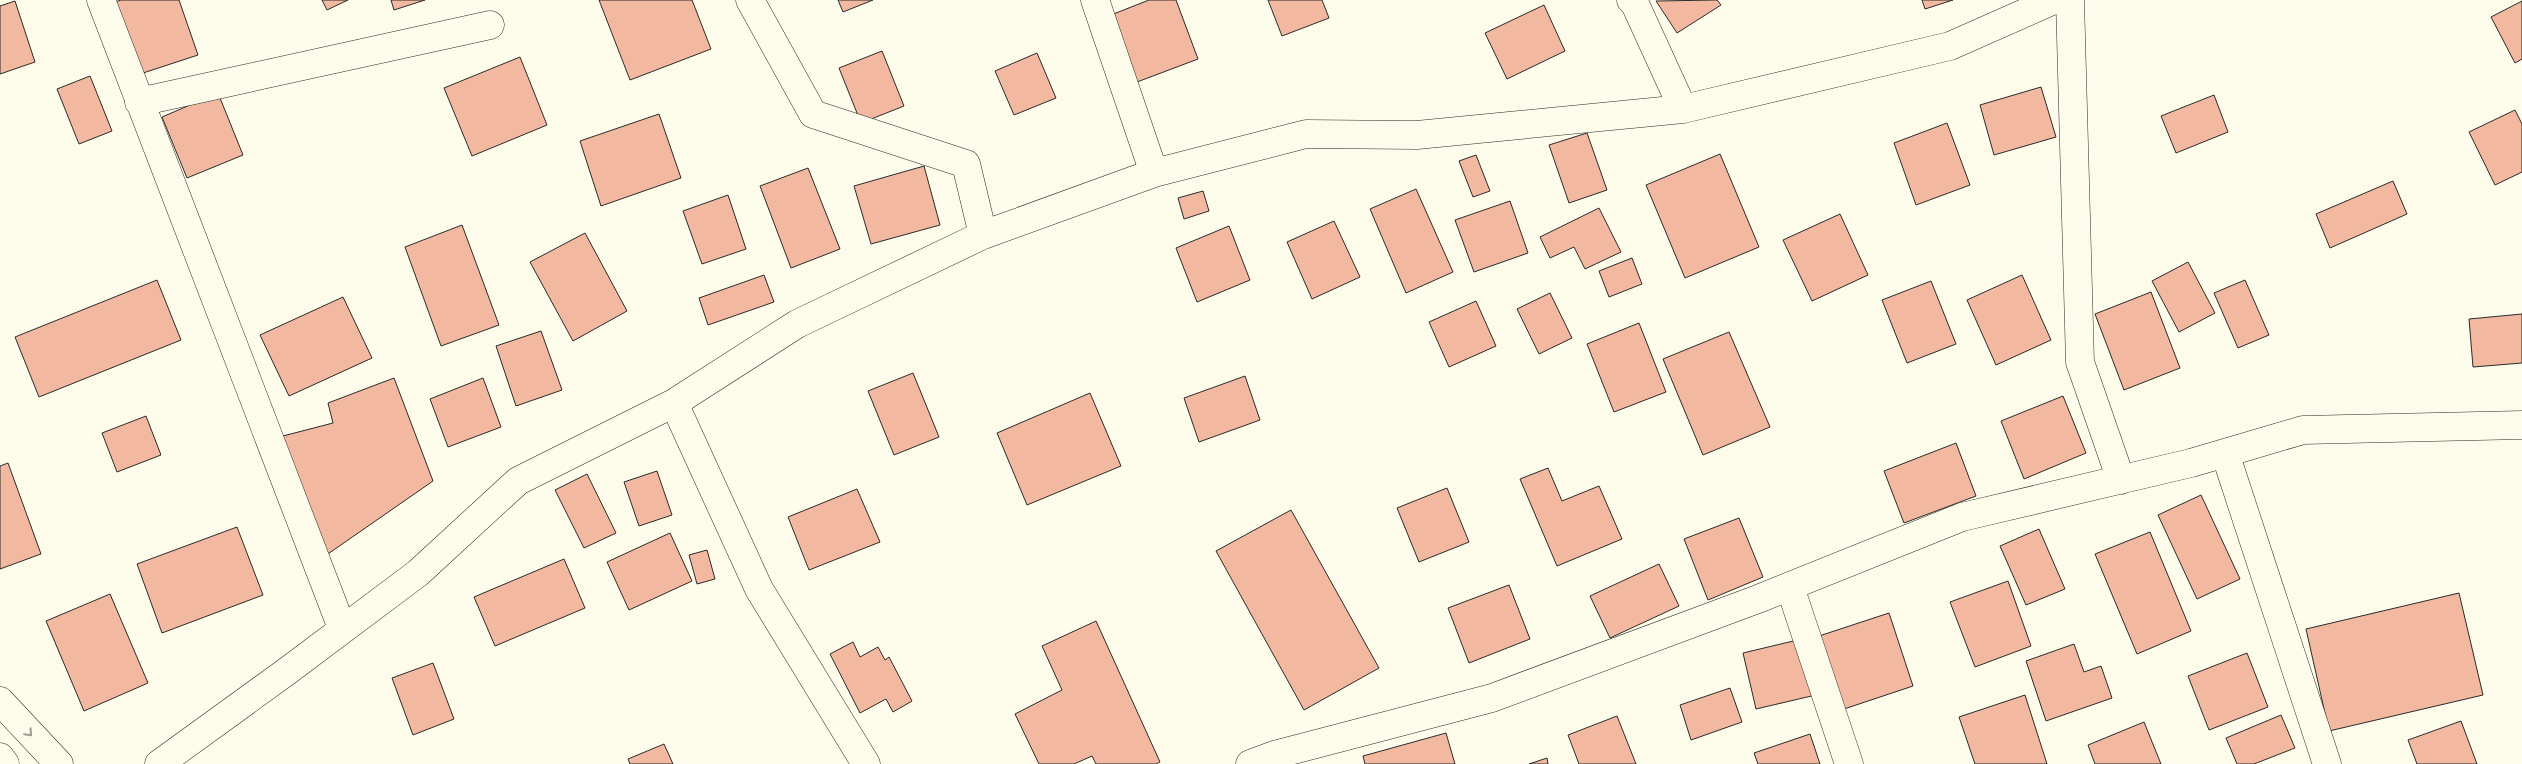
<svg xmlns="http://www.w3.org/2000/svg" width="2522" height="764" viewBox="0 0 2522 764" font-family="'Public Sans',sans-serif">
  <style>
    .building { fill: #f2b8a0; stroke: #2b2b2b }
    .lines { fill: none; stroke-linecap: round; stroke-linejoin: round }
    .street-casing { stroke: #2b2b2b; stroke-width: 29 }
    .highway-casing { stroke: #2b2b2b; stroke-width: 29 }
    .street { stroke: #fdfbea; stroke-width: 28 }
    .highway { stroke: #fdfbea; stroke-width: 28 }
    .oneway { stroke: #9e9d94 }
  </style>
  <rect width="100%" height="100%" fill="#fdfbea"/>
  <!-- building -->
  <path class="building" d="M121 0H179L198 55 137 75 112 3Z
    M322 0H348L327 10Z
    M391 0H425L394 10Z
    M599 0H692L711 49 630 80Z
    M838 0H873L843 12Z
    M1149 0H1176L1198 59 1137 82 1111 15Z
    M1268 0H1322L1329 18 1282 36Z
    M1717 0 1721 5 1677 33 1656 1Z
    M1922 0H1953L1925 9Z
    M15 1 35 62 0 74V6Z
    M2522 1V59L2515 63 2491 17Z
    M1544 5 1565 51 1507 79 1485 33Z
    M882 51 904 106 861 123 839 68Z
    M1037 53 1056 98 1014 115 995 71Z
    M520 57 547 125 472 156 444 88Z
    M90 76 112 131 79 144 57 89Z
    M2041 87 2056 137 1994 155 1980 105Z
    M218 93 243 155 187 178 162 117Z
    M2214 95 2228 132 2176 153 2161 116Z
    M2515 110 2522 124V172L2495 185 2469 132Z
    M659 114 681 178 601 206 580 141Z
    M1947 123 1970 185 1916 205 1894 143Z
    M1587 133 1607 190 1569 203 1549 145Z
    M1720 154 1759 247 1685 278 1646 185Z
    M1476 155 1490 191 1473 197 1459 161Z
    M924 166 940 225 871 244 854 186Z
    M808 168 840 249 791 268 760 186Z
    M2393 181 2407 214 2330 248 2316 214Z
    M1416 189 1453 272 1406 293 1370 209Z
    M1203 191 1209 211 1184 219 1178 198Z
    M728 195 746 249 702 264 683 211Z
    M1510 201 1528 253 1474 272 1455 220Z
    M1599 208 1621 252 1585 269 1574 247 1550 258 1540 237Z
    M1840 214 1868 275 1812 301 1783 240Z
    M1334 221 1360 277 1312 299 1287 242Z
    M462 225 499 325 441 346 405 247Z
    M1229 226 1250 280 1197 302 1176 248Z
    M585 233 627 311 573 341 530 262Z
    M1632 258 1642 284 1609 297 1599 271Z
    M2188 262 2215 313 2179 332 2152 281Z
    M764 275 774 302 708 325 699 298Z
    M2022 275 2051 340 1996 365 1967 300Z
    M157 280 181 340 39 397 15 337Z
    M2245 280 2269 335 2238 348 2214 293Z
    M1931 281 1956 344 1907 363 1882 300Z
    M2151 292 2180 368 2124 390 2095 314Z
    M1550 293 1572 338 1539 354 1517 309Z
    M343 297 372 358 289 396 260 335Z
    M1476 301 1496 346 1449 367 1429 322Z
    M2522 314V363L2473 367 2469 319Z
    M1639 323 1666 392 1614 412 1587 344Z
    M541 331 562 390 516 406 496 346Z
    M1729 332 1770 427 1703 455 1663 359Z
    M913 373 939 437 894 455 868 391Z
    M1245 376 1260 420 1199 442 1184 398Z
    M394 378 433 481 325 556 279 437 333 423 328 403Z
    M483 378 501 427 448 447 430 399Z
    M1090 393 1121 466 1027 505 997 433Z
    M2063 396 2086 453 2024 479 2001 421Z
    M146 416 161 455 117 472 102 433Z
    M1956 443 1976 496 1904 523 1884 471Z
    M8 463 41 554 0 569V466Z
    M1548 468 1562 501 1599 486 1622 539 1557 566 1520 479Z
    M657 471 672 515 639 526 624 482Z
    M587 474 616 533 584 548 555 490Z
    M1447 488 1469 542 1419 562 1397 508Z
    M857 489 880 542 809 570 788 517Z
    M2201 495 2240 579 2197 599 2158 515Z
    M1291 510 1379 668 1304 710 1216 551Z
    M1739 518 1763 577 1708 600 1684 539Z
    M237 527 263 595 162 633 137 564Z
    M2039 529 2065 589 2026 605 2000 546Z
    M2150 532 2191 631 2137 654 2095 554Z
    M670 533 692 581 629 610 607 562Z
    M707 550 715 579 697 584 689 555Z
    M564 559 585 608 495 646 474 597Z
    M1659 564 1679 606 1610 638 1590 596Z
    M2008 581 2031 646 1975 667 1950 602Z
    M1509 585 1530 639 1469 663 1448 608Z
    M2459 593 2483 695 2329 731 2306 629Z
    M110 594 148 683 84 711 46 621Z
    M1889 613 1913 686 1841 710 1816 637Z
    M1096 621 1160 762 1156 764H1096L1092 756 1074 764H1039L1015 714 1062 690 1042 646Z
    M1806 638 1820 694 1756 709 1743 653Z
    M853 642 860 657 878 647 885 660 889 657 912 701 893 712 886 699 860 713 830 654Z
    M2074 644 2084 672 2101 666 2112 698 2046 721 2026 661Z
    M2247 653 2268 707 2209 730 2188 676Z
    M433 663 454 719 413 735 392 678Z
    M1730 688 1742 722 1691 740 1680 705Z
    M2025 695 2047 764H1975L1959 717Z
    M2281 715 2295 748 2254 764H2237L2226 738Z
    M1617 716 1636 764H1579L1568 735Z
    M2461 721 2477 764H2417L2408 740Z
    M2144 722 2161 764H2095L2088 745Z
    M1446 733 1455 764H1365L1363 756Z
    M1810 734 1820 764H1758L1754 753Z
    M664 744 673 764H630L628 759Z
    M1547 758 1548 764H1529Z"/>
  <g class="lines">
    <defs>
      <path id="street" d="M101 0 342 628
        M750 0 813 114 966 164 983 235
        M1095 0 1154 173
        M1631 0 1635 4 1683 109
        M2070 0 2080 362 2121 480
        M139 102 490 25
        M674 403 759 589 866 764
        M2225 453 2327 764
        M1790 587 1849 764
        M159 764 286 672 418 573 518 481 674 403 797 324 983 235 1154 173 1306 134 1417 135 1683 109 1950 46 2054 0
        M1250 764 1274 755 1492 698 1758 599 1962 517 2191 463 2303 430 2522 425"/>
      <path id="highway" d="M0 701 59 764
        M0 757 5 764"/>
    </defs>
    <!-- street casing -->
    <use href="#street" class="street-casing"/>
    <!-- highway casing -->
    <use href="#highway" class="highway-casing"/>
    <!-- street -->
    <use href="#street" class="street"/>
    <!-- highway -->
    <use href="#highway" class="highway"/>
  </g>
  <!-- one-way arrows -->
  <defs><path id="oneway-chevron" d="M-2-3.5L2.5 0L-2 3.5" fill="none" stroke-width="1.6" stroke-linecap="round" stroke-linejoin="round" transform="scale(1.25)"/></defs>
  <use class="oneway" href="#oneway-chevron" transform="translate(29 733) rotate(47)"/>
</svg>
